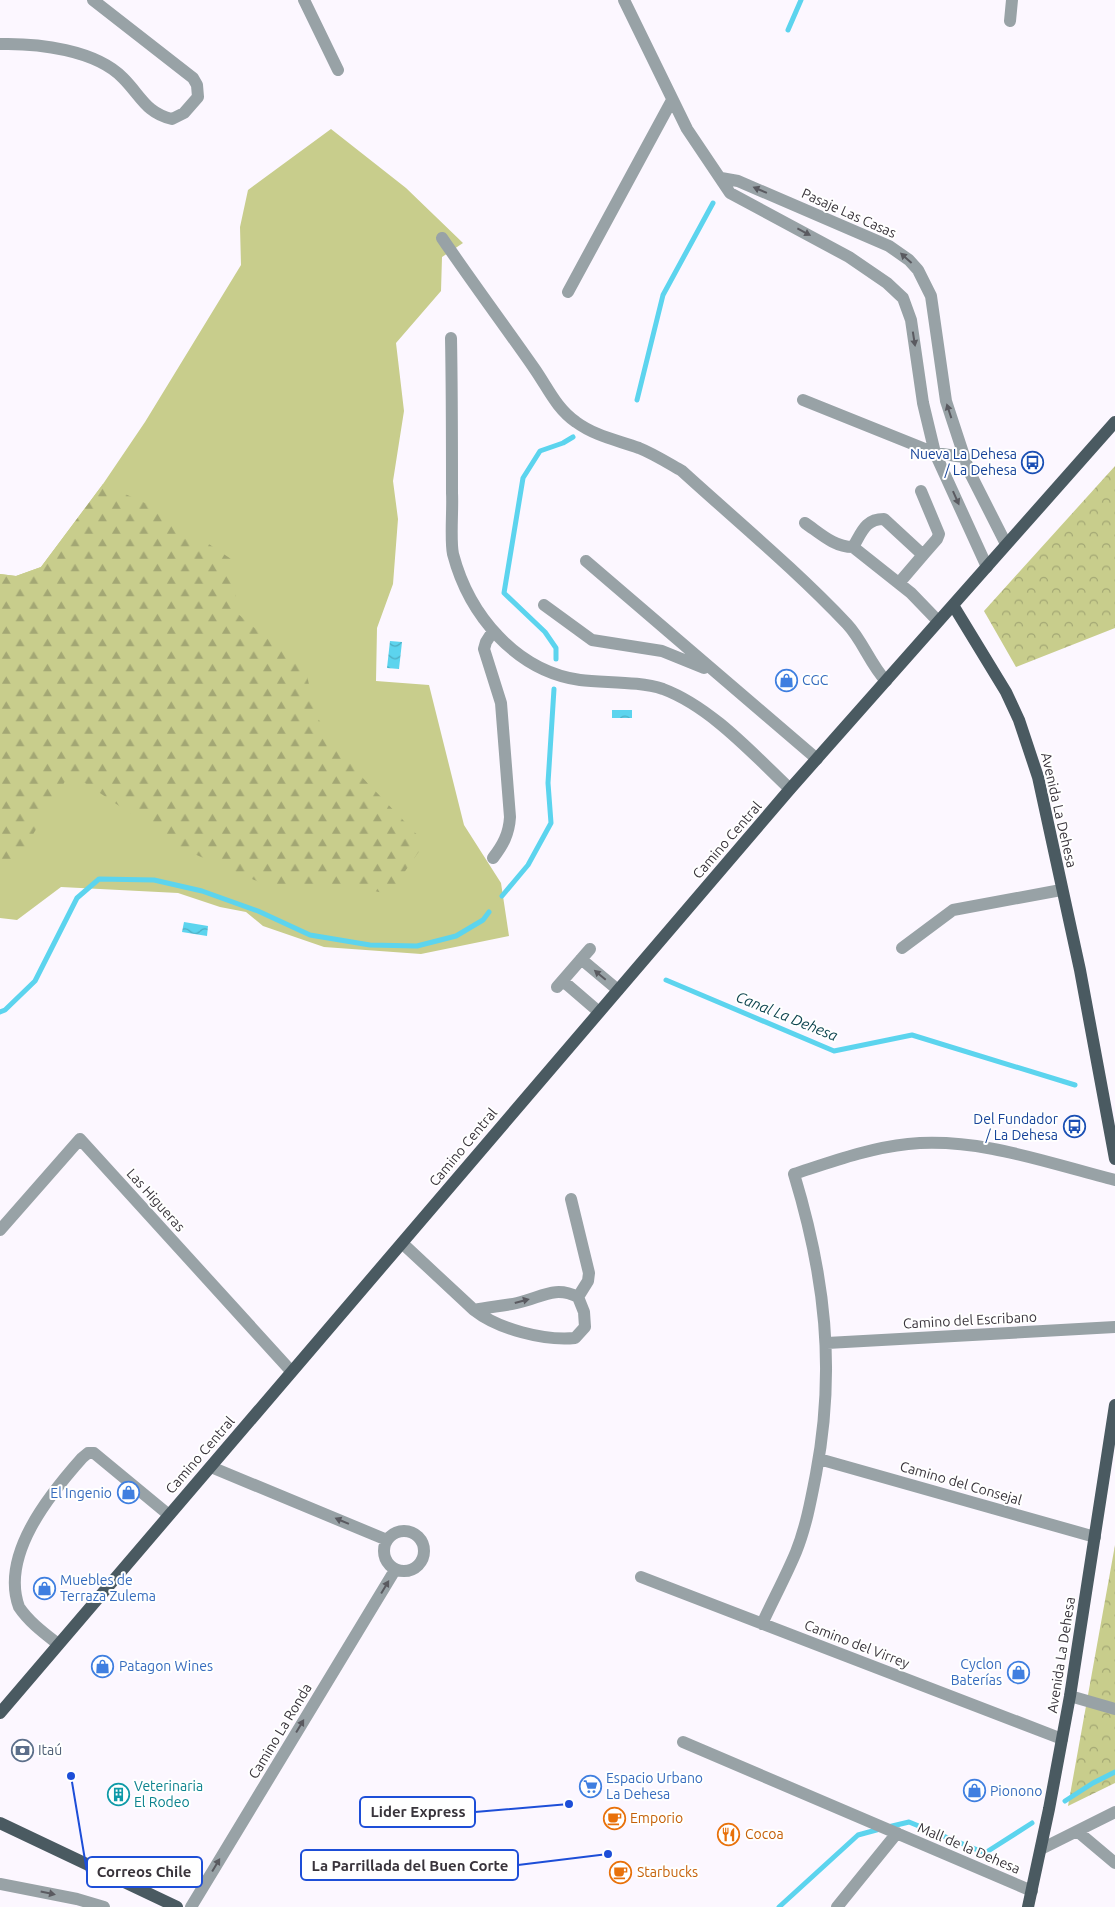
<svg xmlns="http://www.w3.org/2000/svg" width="1115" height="1907" viewBox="0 0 1115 1907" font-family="Ubuntu,sans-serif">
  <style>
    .green { fill: #c8cd8c }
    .forest { fill: url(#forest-firs) }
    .park { fill: url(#park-crowns) }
    .water { fill: url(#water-waves) }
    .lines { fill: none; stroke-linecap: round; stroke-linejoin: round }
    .stream { stroke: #5cd4ee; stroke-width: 5 }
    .minor { stroke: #98a2a6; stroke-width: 12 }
    .major { stroke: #4a5a61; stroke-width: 12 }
    .oneway { fill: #5a5a60 }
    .labels { text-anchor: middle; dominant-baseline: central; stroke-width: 4; stroke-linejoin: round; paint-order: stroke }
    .street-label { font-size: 14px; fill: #39343b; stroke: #fff }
    .transit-label { font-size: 14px; fill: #164399; stroke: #fff; text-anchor: end }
    .shop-label { font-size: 14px; fill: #366cbe; stroke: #fff; text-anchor: start }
    .service-label { font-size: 14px; fill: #4e5e75; stroke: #fff; text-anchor: start }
    .culture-label { font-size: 14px; fill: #0d838f; stroke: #fff; text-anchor: start }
    .food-label { font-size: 14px; fill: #c56008; stroke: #fff; text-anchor: start }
    .water-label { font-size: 15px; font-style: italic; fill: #0f4650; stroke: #fff }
    .leader { fill: none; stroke: #1d4ed8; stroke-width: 2 }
    .callout-dot { fill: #1d4ed8; stroke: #fff; stroke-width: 2 }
    .callout { fill: #fff; stroke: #1d4ed8; stroke-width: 2 }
    .callout-label { font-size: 15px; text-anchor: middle; font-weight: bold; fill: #39343b }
  </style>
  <defs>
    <pattern id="forest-firs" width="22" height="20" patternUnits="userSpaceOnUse" patternTransform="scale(1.25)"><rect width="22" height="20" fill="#c8cd8c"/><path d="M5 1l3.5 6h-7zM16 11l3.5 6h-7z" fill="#a3a774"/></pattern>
    <pattern id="park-crowns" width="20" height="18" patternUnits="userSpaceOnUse" patternTransform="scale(1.25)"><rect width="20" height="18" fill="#c8cd8c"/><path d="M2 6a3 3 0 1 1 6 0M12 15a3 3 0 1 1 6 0" fill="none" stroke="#a3a774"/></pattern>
    <pattern id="water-waves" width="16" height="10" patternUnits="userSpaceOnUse" patternTransform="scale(1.25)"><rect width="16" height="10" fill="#5cd4ee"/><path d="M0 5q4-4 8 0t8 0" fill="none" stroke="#4dadc2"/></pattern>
  </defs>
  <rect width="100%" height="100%" fill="#fcf7ff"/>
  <!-- green -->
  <path class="green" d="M331 129 406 188 463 243 442 257 441 291 396 343 404 411 393 481 398 519 393 584 377 628 376 681 429 685 464 825 501 883 509 936 421 954 324 947 263 926 246 912 220 907 178 893 61 887 17 920 0 918V574L16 576 41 567 103 484 145 422 241 265 240 227 248 190Z"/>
  <!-- forest -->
  <path class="forest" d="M103 484 154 507 234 561 237 613 306 671 316 716 358 773 425 843 389 894 344 885 273 888 185 850 70 773 17 861 0 870V574L16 576 41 567Z"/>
  <!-- park -->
  <path class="park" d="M1115 466V628L1016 667 984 611Z
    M1115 1545V1783L1068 1806Z"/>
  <!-- water -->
  <path class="water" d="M390 641 402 642 399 669 387 668Z
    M612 710H632V718H612Z
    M184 922 208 926 207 936 182 932Z"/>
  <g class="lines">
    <!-- stream -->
    <path class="stream" d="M788 30 801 0
      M637 400 663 295 713 203
      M556 659V648L545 632 504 593 523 478 540 451 563 443 573 437
      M502 896 528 865 551 823 548 783 554 689
      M666 980 834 1051 912 1035 1075 1085
      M0 1012 5 1010 35 981 77 898 99 879 154 880 202 891 258 911 310 935 370 945 417 946 456 936 483 920 489 912
      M1065 1801 1093 1783 1115 1772
      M888 1827 909 1822 985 1853 1032 1823
      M779 1907 858 1835 880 1829"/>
    <!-- minor -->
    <path class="minor" d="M304 0 338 70
      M624 0 687 129 730 193 849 257 887 283 903 298 911 320 923 403 935 453 987 567
      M1010 21 1012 0
      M0 44C38 43 96 50 123 78 141 96 146 113 172 119L184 113 198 97 197 85 193 78 93 0
      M721 178 738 181 889 246 909 260 918 270 931 296 946 401 969 471 1006 544
      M442 238C472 282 504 325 534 368 548 388 556 408 576 422 595 436 617 440 639 448 654 454 668 463 682 471 738 522 796 570 847 624 863 641 870 664 886 681
      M568 292 672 100
      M451 338C452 389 452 441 452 493 453 509 450 540 453 554 469 615 516 671 580 680 605 683 639 681 663 689 711 707 753 754 790 789
      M803 400 935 453 964 457
      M921 491 939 534 937 539 923 555
      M805 523C821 534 834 547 853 547L911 593 938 621
      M853 547C862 532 865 519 884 519L923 555 899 583
      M586 561 817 759
      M544 605 592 640 662 651 704 668
      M493 631 486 642 484 649 501 703 510 817C509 834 503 845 493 858
      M902 948 953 910 1061 890
      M581 959 618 990
      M563 981 599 1012
      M557 987 590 949
      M571 1199 589 1273 588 1281 578 1297
      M0 1230 80 1139 291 1371
      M402 1243 474 1310C498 1329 544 1341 575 1338L585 1327 584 1312 578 1297C554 1285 541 1298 517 1303 503 1306 488 1307 474 1310
      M827 1343 1115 1327
      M819 1459 1095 1537
      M211 1467 387 1540
      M384 1551a20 20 0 1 1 40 0a20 20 0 1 1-40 0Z
      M641 1577 1062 1739
      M762 1624C773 1600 786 1576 796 1552 806 1527 811 1500 816 1474 836 1369 825 1276 794 1174 831 1162 869 1148 908 1144 979 1137 1048 1163 1115 1180
      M58 1644C44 1633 29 1622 19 1607 0 1555 50 1494 82 1458L88 1453H94L169 1515
      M1070 1696 1115 1709
      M683 1742 1032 1891
      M1077 1831 1115 1863
      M1041 1849 1115 1812
      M0 1884 77 1899 104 1907
      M191 1907 395 1570
      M837 1907 897 1833"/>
    <!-- major -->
    <path class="major" d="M953 605 1006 692 1019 720 1038 777 1080 970 1115 1159
      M0 1713 790 789 1115 422
      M0 1823 177 1907
      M1028 1907 1049 1809 1070 1696 1115 1405"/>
  </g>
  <!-- one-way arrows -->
  <defs><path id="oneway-solid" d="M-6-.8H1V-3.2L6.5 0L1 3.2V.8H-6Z" transform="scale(1.25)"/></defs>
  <g class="oneway">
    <use href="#oneway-solid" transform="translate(760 190) rotate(-157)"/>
    <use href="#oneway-solid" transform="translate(804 232) rotate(28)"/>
    <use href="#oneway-solid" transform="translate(906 258) rotate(-138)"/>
    <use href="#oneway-solid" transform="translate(914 339) rotate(81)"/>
    <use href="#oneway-solid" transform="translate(949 411) rotate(-108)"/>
    <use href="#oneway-solid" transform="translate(956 498) rotate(66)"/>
    <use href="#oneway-solid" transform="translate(600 975) rotate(-140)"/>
    <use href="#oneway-solid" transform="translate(522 1301) rotate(-15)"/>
    <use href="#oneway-solid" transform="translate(342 1521) rotate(-157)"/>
    <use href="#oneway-solid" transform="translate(385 1587) rotate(-59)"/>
    <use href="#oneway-solid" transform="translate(300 1726) rotate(-59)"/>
    <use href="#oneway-solid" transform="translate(216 1865) rotate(-59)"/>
    <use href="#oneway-solid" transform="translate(48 1893) rotate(12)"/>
  </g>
  <!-- icons -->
  <defs>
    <symbol id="bus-ring" viewBox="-11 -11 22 22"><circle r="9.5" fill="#fff" stroke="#1a4fb4" stroke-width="1.5"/><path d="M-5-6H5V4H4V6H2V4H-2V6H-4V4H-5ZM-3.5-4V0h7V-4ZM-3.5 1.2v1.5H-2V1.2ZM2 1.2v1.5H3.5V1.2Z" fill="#1a4fb4"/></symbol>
    <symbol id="shop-ring" viewBox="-11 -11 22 22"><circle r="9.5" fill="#fff" stroke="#3f7fe0" stroke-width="1.5"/><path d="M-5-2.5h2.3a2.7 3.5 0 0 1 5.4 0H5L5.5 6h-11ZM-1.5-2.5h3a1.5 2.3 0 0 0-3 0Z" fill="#3f7fe0"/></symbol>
    <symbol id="bank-ring" viewBox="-11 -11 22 22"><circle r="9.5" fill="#fff" stroke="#5c6f8a" stroke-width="1.5"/><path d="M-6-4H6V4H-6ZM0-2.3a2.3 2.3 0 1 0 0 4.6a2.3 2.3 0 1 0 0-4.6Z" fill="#5c6f8a"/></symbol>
    <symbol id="supermarket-ring" viewBox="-11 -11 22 22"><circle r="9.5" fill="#fff" stroke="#3f7fe0" stroke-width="1.5"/><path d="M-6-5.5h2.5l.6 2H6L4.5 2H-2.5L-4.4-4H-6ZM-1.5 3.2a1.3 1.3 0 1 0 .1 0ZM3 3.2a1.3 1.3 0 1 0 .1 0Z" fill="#3f7fe0"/></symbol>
    <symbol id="building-ring" viewBox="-11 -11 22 22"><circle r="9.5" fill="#fff" stroke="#0f9aa8" stroke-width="1.5"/><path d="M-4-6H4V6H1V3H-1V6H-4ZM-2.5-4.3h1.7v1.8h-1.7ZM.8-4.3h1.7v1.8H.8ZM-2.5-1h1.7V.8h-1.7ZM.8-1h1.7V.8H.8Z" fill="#0f9aa8"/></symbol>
    <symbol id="cafe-ring" viewBox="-11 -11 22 22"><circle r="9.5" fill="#fff" stroke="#e8710a" stroke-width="1.5"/><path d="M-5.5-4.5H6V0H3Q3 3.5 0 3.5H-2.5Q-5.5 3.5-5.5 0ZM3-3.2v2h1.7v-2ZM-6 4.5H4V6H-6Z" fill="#e8710a"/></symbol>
    <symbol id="restaurant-ring" viewBox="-11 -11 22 22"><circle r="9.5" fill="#fff" stroke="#e8710a" stroke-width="1.5"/><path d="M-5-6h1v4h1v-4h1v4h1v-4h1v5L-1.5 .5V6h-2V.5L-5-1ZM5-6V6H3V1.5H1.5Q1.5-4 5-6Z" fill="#e8710a"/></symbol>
  </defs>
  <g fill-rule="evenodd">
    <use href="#bus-ring" x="1020" y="450" width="25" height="25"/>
    <use href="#shop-ring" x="774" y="668" width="25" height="25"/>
    <use href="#bus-ring" x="1062" y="1114" width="25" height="25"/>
    <use href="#shop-ring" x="116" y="1480" width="25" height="25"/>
    <use href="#shop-ring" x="32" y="1576" width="25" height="25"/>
    <use href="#shop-ring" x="90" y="1654" width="25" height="25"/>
    <use href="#shop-ring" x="1006" y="1660" width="25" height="25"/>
    <use href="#bank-ring" x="10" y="1738" width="25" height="25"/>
    <use href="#supermarket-ring" x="578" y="1774" width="25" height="25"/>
    <use href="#shop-ring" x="962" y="1778" width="25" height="25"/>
    <use href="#building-ring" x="106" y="1782" width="25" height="25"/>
    <use href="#cafe-ring" x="602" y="1806" width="25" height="25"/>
    <use href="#restaurant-ring" x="716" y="1822" width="25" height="25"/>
    <use href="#cafe-ring" x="608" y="1860" width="25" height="25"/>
  </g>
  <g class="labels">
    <!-- street labels -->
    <g class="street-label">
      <text transform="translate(849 213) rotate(24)">Pasaje Las Casas</text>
      <text transform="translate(1059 810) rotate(77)">Avenida La Dehesa</text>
      <text transform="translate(727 840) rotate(-49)">Camino Central</text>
      <text transform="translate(463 1147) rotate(-50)">Camino Central</text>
      <text transform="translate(156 1200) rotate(48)">Las Higueras</text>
      <text transform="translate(970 1320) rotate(-3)">Camino del Escribano</text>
      <text transform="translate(200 1455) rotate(-49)">Camino Central</text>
      <text transform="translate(961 1483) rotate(16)">Camino del Consejal</text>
      <text transform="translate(857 1644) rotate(21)">Camino del Virrey</text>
      <text transform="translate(1061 1655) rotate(-81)">Avenida La Dehesa</text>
      <text transform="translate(280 1731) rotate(-59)">Camino La Ronda</text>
      <text transform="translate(969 1848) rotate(23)">Mall de la Dehesa</text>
    </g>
    <!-- transit labels -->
    <g class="transit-label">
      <text x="1017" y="454">Nueva La Dehesa<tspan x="1017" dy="16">/ La Dehesa</tspan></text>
      <text x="1058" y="1119">Del Fundador<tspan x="1058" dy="16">/ La Dehesa</tspan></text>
    </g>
    <!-- shop labels -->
    <g class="shop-label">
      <text x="802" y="680">CGC</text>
      <text x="112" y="1493" text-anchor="end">El Ingenio</text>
      <text x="60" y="1580">Muebles de<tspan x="60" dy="16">Terraza Zulema</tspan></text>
      <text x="1002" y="1664" text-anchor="end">Cyclon<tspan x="1002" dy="16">Baterías</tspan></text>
      <text x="119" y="1666">Patagon Wines</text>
      <text x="606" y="1778">Espacio Urbano<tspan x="606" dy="16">La Dehesa</tspan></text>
      <text x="990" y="1791">Pionono</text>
    </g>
    <!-- service labels -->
    <g class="service-label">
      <text x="38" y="1750">Itaú</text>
    </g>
    <!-- culture labels -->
    <g class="culture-label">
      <text x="134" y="1786">Veterinaria<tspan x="134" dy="16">El Rodeo</tspan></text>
    </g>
    <!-- food labels -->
    <g class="food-label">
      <text x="630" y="1818">Emporio</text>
      <text x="745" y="1834">Cocoa</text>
      <text x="637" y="1872">Starbucks</text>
    </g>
    <!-- water labels -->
    <g class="water-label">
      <text transform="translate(787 1016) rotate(22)">Canal La Dehesa</text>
    </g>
  </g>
  <!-- callouts -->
  <path class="leader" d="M569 1804L475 1812M608 1854L518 1865M71 1776L87 1872"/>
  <g class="callout-dot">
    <circle cx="569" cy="1804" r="5"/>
    <circle cx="608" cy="1854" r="5"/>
    <circle cx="71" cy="1776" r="5"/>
  </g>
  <g class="callout">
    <rect x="360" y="1797" width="115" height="30" rx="5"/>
    <rect x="301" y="1850" width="217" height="30" rx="5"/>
    <rect x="87" y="1857" width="115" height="30" rx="5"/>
  </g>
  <g class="callout-label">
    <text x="418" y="1817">Lider Express</text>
    <text x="410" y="1871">La Parrillada del Buen Corte</text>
    <text x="144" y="1877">Correos Chile</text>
  </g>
</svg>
